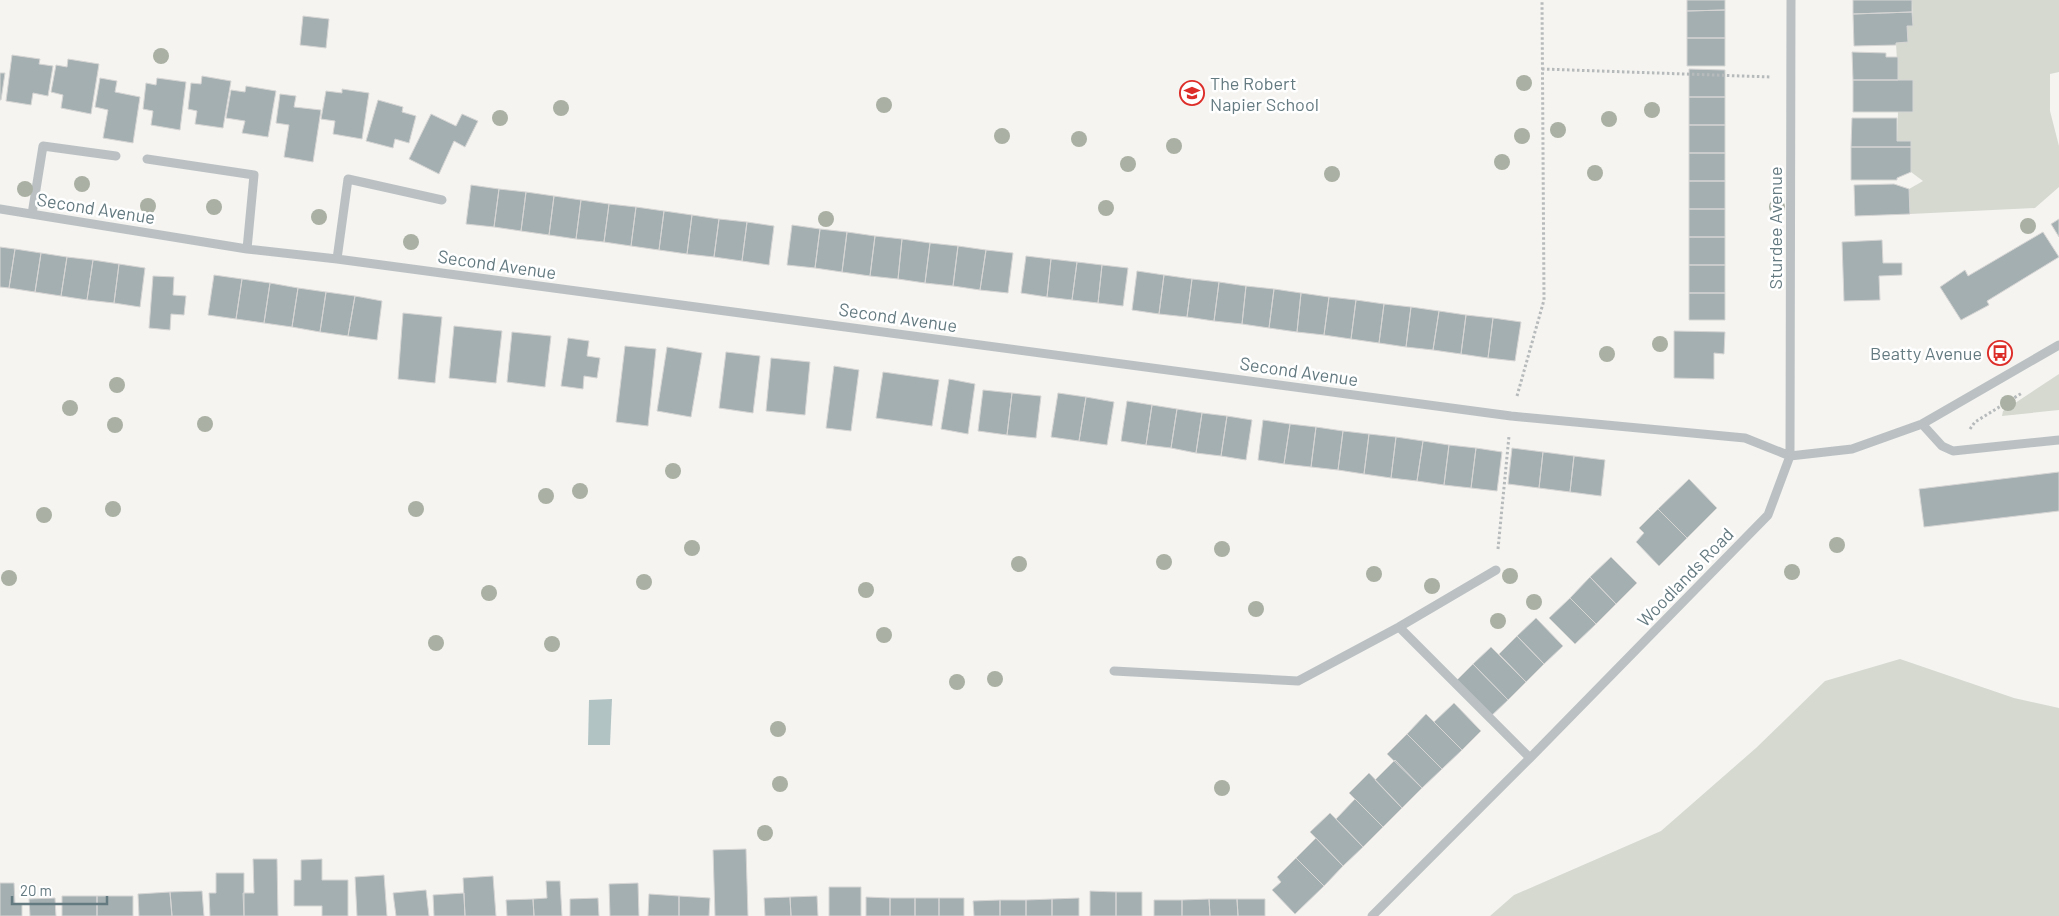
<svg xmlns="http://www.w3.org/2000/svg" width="2059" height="916" viewBox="0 0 2059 916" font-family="Barlow,sans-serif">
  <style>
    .green { fill: #d5d9d0 }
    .water { fill: #b2c3c4 }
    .building { fill: #a4afb2; stroke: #d6d5d4 }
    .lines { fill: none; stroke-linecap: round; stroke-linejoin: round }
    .path { stroke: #b6babb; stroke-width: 3; stroke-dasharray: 2.5 2.5; stroke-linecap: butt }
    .minor { stroke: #bbc1c3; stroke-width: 9 }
    .tree { fill: #aab0a3 }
    .labels { text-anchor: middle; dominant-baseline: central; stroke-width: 5; stroke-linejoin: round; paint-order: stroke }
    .poi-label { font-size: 18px; fill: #647a81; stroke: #fff; text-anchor: start }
    .street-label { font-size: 18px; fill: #647a81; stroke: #fff }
  </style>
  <rect width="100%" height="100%" fill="#f5f4f1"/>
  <!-- green -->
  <path class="green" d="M1912 0H2059V72L2050 74V111L2059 146V187L2035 208 1910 214 1909 189 1923 181 1911 172V141H1897L1898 112H1913L1912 80H1898L1896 43 1908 42 1907 26 1913 25Z
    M2059 374V410L2002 416 2003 411Z
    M1900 659 2014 698 2059 708V916H1490L1514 895 1661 831 1756 748 1825 681Z"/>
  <!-- water -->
  <path class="water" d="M612 699 610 745H588L589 700Z"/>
  <!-- building -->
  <path class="building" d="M1687 0H1725V10L1687 11Z
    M1853 0H1912V12L1853 14Z
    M1725 10V38H1687V11Z
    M1912 12 1913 26H1907L1908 42 1896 43V45L1854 46 1853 14Z
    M303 16 329 19 326 48 300 45Z
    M1687 38H1725V66H1687Z
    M1852 52 1886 53V57H1898V80H1853Z
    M12 55 40 59 39 64 53 66 48 96 33 93 31 105 6 101Z
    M68 59 99 64 91 114 61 108 63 95 51 92 56 65 67 67Z
    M1689 69 1725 70V97H1689Z
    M0 73H5L1 100H0Z
    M202 76 231 81 223 128 195 124 197 111 188 109 191 83 201 84Z
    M100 78 117 81 115 92 140 97 133 143 103 138 108 110 95 107Z
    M157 78 186 82 180 130 151 125 153 111 143 109 146 83 156 85Z
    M1853 80H1913V112H1853Z
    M246 86 276 91 268 137 242 133 245 121 226 118 231 90 245 92Z
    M342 89 369 93 362 139 333 134 335 121 321 119 326 91 342 93Z
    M280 94 296 96 294 107 321 110 313 162 284 157 289 125 276 123Z
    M1689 97H1725V125H1689Z
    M378 100 403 107 402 112 416 116 409 143 395 139 393 148 366 141Z
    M431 114 456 126 462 114 478 121 465 147 454 141 439 174 409 159Z
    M1852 118H1897V141H1911V147H1851Z
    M1689 125H1725V153H1689Z
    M1851 147H1911V172L1897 178V180H1851Z
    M1689 153H1725V181H1689Z
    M1689 181H1725V209H1689Z
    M1894 184 1909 189 1910 214 1855 216 1854 185Z
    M471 185 499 189 494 227 466 224Z
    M499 189 526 192 521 231 494 227Z
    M526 192 554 196 549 235 521 231Z
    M554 196 581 200 576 239 549 235Z
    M581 200 609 204 604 242 576 239Z
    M609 204 636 207 631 246 604 242Z
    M636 207 664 211 659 250 631 246Z
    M1689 209H1725V237H1689Z
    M664 211 692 215 687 254 659 250Z
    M692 215 719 219 714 257 687 254Z
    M719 219 747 222 742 261 714 257Z
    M2059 219V237L2051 224Z
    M747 222 774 226 769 265 742 261Z
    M792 225 820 229 815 268 787 265Z
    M820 229 847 232 842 272 815 268Z
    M847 232 875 236 870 276 842 272Z
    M2043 232 2059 257 1987 301 1989 305 1961 320 1940 287 1965 270 1968 276Z
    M875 236 902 239 898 279 870 276Z
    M1689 237H1725V265H1689Z
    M902 239 930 243 925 283 898 279Z
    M1882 240 1883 263H1902V275L1879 276 1880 300 1844 301 1842 242Z
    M930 243 958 246 953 286 925 283Z
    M958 246 986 250 980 290 953 286Z
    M0 247 15 249 9 288 0 287Z
    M15 249 41 253 35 292 9 288Z
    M986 250 1013 253 1008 293 980 290Z
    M41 253 67 257 61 296 35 292Z
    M1026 256 1051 259 1047 297 1021 293Z
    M67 257 93 260 87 300 61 296Z
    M1051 259 1077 262 1072 300 1047 297Z
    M93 260 119 264 114 303 87 300Z
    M1077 262 1102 265 1098 303 1072 300Z
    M119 264 145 268 140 307 114 303Z
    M1102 265 1128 268 1123 306 1098 303Z
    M1689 265H1725V293H1689Z
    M1137 271 1164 275 1159 314 1132 310Z
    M214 275 242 279 236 319 208 315Z
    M1164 275 1192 279 1187 317 1159 314Z
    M153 276 174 277 173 295 186 296 184 315 171 314 170 330 149 328Z
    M242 279 270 283 264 323 236 319Z
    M1192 279 1219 282 1214 321 1187 317Z
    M1219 282 1246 286 1242 324 1214 321Z
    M270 283 298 288 292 327 264 323Z
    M1246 286 1274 289 1269 328 1242 324Z
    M298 288 326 292 320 332 292 327Z
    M1274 289 1301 293 1297 332 1269 328Z
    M326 292 355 296 348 336 320 332Z
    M1301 293 1329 297 1324 335 1297 332Z
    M1689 293H1725V320H1689Z
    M355 296 382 301 377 340 348 336Z
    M1329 297 1356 300 1351 339 1324 335Z
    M1356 300 1384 304 1379 343 1351 339Z
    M1384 304 1411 307 1406 347 1379 343Z
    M1411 307 1439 311 1433 350 1406 347Z
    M1439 311 1466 315 1461 354 1433 350Z
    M403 313 442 317 435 383 398 379Z
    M1466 315 1493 318 1488 358 1461 354Z
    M1493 318 1521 322 1515 361 1488 358Z
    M454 326 502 331 496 383 449 378Z
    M1674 331 1725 332 1724 354 1714 353V379L1674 378Z
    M512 332 551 336 545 387 507 382Z
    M568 338 589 341 587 356 600 358 597 378 584 376 583 389 561 386Z
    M625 346 656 349 648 426 616 422Z
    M667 347 702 353 691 417 657 411Z
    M726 352 760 356 753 413 719 408Z
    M771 358 810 362 805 415 766 411Z
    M834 366 859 370 851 431 826 428Z
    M883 372 939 380 932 426 876 418Z
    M949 379 975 384 968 434 941 429Z
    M983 390 1012 393 1007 435 978 431Z
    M1012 393 1041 396 1036 438 1007 435Z
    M1058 393 1086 397 1079 441 1051 437Z
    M1086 397 1114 402 1107 445 1079 441Z
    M1127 401 1152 405 1146 445 1121 441Z
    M1152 405 1177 409 1171 448 1146 445Z
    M1177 409 1202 413 1196 453 1171 448Z
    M1202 413 1227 416 1221 456 1196 453Z
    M1227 416 1252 420 1246 460 1221 456Z
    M1263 420 1290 424 1284 464 1258 460Z
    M1290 424 1316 427 1311 467 1284 464Z
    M1316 427 1343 431 1338 470 1311 467Z
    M1343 431 1369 434 1364 474 1338 470Z
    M1369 434 1396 437 1391 478 1364 474Z
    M1396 437 1423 441 1417 481 1391 478Z
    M1423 441 1449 445 1444 485 1417 481Z
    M1449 445 1476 448 1471 488 1444 485Z
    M1476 448 1502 452 1497 491 1471 488Z
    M1512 448 1543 452 1539 488 1508 484Z
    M1543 452 1574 456 1570 492 1539 488Z
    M1574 456 1605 460 1601 496 1570 492Z
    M2059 472V511L1924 527 1919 489Z
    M1689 479 1717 508 1687 538 1658 509Z
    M1658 509 1687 538 1659 566 1636 542 1644 533 1639 528Z
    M1611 557 1637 583 1616 604 1590 577Z
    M1590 577 1616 604 1596 624 1570 598Z
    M1570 598 1596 624 1575 644 1549 618Z
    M1536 618 1563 646 1544 664 1517 636Z
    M1517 636 1544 664 1526 682 1499 654Z
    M1491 647 1526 682 1508 700 1473 664Z
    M1473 664 1508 700 1489 718 1455 682Z
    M1454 703 1481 731 1462 750 1434 722Z
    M1426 714 1462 750 1442 769 1407 734Z
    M1407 734 1442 769 1422 788 1387 754Z
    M1395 760 1422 788 1402 808 1375 780Z
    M1369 773 1402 808 1383 827 1349 793Z
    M1355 799 1383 827 1363 847 1336 819Z
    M1330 813 1363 847 1343 866 1310 832Z
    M1316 838 1343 866 1324 886 1296 858Z
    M746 849 748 916H715L713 850Z
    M1296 858 1324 886 1295 914 1272 890 1281 882 1277 877Z
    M253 859H277L278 916H244L243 893H254Z
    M322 859V880H348V916H322V906H294V880H301V860Z
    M216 873H244V916H210L209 893H216Z
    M384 875 387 916H357L355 877Z
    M493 876 496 916H465L463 878Z
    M546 881H560L562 916H534L533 899 547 898Z
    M0 883H14L15 904H22V916H0Z
    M638 883 639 916H610L609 884Z
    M829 887H861V916H829Z
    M426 890 429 916H396L393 893Z
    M202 891 204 916H172L170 892Z
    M1090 891 1116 892V916H1090Z
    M170 892 172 916H139L138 894Z
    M1116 892H1142V916H1116Z
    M464 893 465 916H434L433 895Z
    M649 894 679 896V916H648Z
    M62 896H97V916H62Z
    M97 896H133V916H97Z
    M679 896 710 898 709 916H679Z
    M817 896 818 916H791L790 897Z
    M790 897 791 916H765L764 898Z
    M866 897 890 898V916H866Z
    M55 898 56 916H30L29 899Z
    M598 898 599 916H570V899Z
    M890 898H915V916H890Z
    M915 898H939V916H915Z
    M939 898H964V916H939Z
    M1079 898V916H1052V899Z
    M533 899 534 916H507L506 900Z
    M1052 899V916H1026V900Z
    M1209 899 1210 916H1182V900Z
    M1209 899H1237L1238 916H1210Z
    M1237 899H1265V916H1238Z
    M1000 900V916H974L973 901Z
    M1000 900H1026V916H1000Z
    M1154 900H1182V916H1154Z"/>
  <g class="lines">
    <!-- path -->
    <path class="path" d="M1542 69 1771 77
      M1517 396 1544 300 1542 0
      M1970 429 1975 422 2022 393
      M1498 549 1509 436"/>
    <!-- minor -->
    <path class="minor" d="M147 159 254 175 247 249
      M0 209 247 249 337 259 1511 416 1745 438 1790 456 1852 449 1922 424 2059 345
      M32 214 43 146 116 156
      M337 259 348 179 442 200
      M1922 424 1942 446 1953 451 2059 440
      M1399 627 1530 758
      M1114 671 1298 681 1399 627 1496 570
      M1372 916 1530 758 1768 515 1790 456 1791 0"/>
  </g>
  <!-- trees -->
  <g class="tree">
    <circle cx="161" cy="56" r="8"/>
    <circle cx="1524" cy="83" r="8"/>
    <circle cx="884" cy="105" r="8"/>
    <circle cx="561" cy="108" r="8"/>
    <circle cx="1652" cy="110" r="8"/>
    <circle cx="500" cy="118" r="8"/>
    <circle cx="1609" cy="119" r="8"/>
    <circle cx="1558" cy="130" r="8"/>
    <circle cx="1002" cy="136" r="8"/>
    <circle cx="1522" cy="136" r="8"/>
    <circle cx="1079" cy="139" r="8"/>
    <circle cx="1174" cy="146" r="8"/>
    <circle cx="1502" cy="162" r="8"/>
    <circle cx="1128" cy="164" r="8"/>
    <circle cx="1595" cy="173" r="8"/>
    <circle cx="1332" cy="174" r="8"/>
    <circle cx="82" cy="184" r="8"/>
    <circle cx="25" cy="189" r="8"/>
    <circle cx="148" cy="206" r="8"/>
    <circle cx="214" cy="207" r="8"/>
    <circle cx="1777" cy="207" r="8"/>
    <circle cx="1106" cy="208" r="8"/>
    <circle cx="319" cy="217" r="8"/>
    <circle cx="826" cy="219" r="8"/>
    <circle cx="2028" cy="226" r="8"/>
    <circle cx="411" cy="242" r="8"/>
    <circle cx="1660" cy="344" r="8"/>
    <circle cx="1607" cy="354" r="8"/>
    <circle cx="117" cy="385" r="8"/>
    <circle cx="2008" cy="403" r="8"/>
    <circle cx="70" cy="408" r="8"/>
    <circle cx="205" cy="424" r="8"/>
    <circle cx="115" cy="425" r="8"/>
    <circle cx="673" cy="471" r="8"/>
    <circle cx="580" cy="491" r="8"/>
    <circle cx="546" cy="496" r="8"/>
    <circle cx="113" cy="509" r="8"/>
    <circle cx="416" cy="509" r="8"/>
    <circle cx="44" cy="515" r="8"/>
    <circle cx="1837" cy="545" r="8"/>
    <circle cx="692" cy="548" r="8"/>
    <circle cx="1222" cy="549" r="8"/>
    <circle cx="1164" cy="562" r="8"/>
    <circle cx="1019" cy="564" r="8"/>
    <circle cx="1792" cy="572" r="8"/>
    <circle cx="1374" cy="574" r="8"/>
    <circle cx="1510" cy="576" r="8"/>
    <circle cx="9" cy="578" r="8"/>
    <circle cx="644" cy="582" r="8"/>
    <circle cx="1432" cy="586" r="8"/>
    <circle cx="866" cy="590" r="8"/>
    <circle cx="489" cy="593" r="8"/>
    <circle cx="1534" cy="602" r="8"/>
    <circle cx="1256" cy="609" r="8"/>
    <circle cx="1498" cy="621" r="8"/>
    <circle cx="884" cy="635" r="8"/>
    <circle cx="436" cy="643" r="8"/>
    <circle cx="552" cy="644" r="8"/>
    <circle cx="995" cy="679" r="8"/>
    <circle cx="957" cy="682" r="8"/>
    <circle cx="778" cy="729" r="8"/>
    <circle cx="780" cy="784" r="8"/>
    <circle cx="1222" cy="788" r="8"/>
    <circle cx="765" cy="833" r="8"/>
  </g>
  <!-- icons -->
  <defs>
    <symbol id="school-ring" viewBox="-11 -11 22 22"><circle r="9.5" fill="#fff" stroke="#dd2d29" stroke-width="1.5"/><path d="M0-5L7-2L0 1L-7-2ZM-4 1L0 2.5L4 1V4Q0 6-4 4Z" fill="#dd2d29"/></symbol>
    <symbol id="bus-ring" viewBox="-11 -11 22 22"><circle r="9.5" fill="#fff" stroke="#dd2d29" stroke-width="1.5"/><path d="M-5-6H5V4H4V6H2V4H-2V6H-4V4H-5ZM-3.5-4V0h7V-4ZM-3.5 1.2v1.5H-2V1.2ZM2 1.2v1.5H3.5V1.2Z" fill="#dd2d29"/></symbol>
  </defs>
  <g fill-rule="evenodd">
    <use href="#school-ring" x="1178" y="79" width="28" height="28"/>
    <use href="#bus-ring" x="1986" y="339" width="28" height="28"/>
  </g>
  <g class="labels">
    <!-- poi labels -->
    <g class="poi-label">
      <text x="1210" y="83">The Robert<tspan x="1210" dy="21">Napier School</tspan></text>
      <text x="1982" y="353" text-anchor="end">Beatty Avenue</text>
    </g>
    <!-- street labels -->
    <g class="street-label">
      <text transform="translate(96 208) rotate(9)">Second Avenue</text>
      <text transform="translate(1775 228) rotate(-90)">Sturdee Avenue</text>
      <text transform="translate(497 264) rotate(8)">Second Avenue</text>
      <text transform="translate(898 317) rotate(8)">Second Avenue</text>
      <text transform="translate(1299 371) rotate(8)">Second Avenue</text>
      <text transform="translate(1685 577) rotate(-46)">Woodlands Road</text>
    </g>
  </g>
  <!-- scale -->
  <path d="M12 896v8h95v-8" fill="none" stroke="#647a81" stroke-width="2.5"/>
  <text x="20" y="896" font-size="15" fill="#647a81" stroke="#ffffff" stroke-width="4" paint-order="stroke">20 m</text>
</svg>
